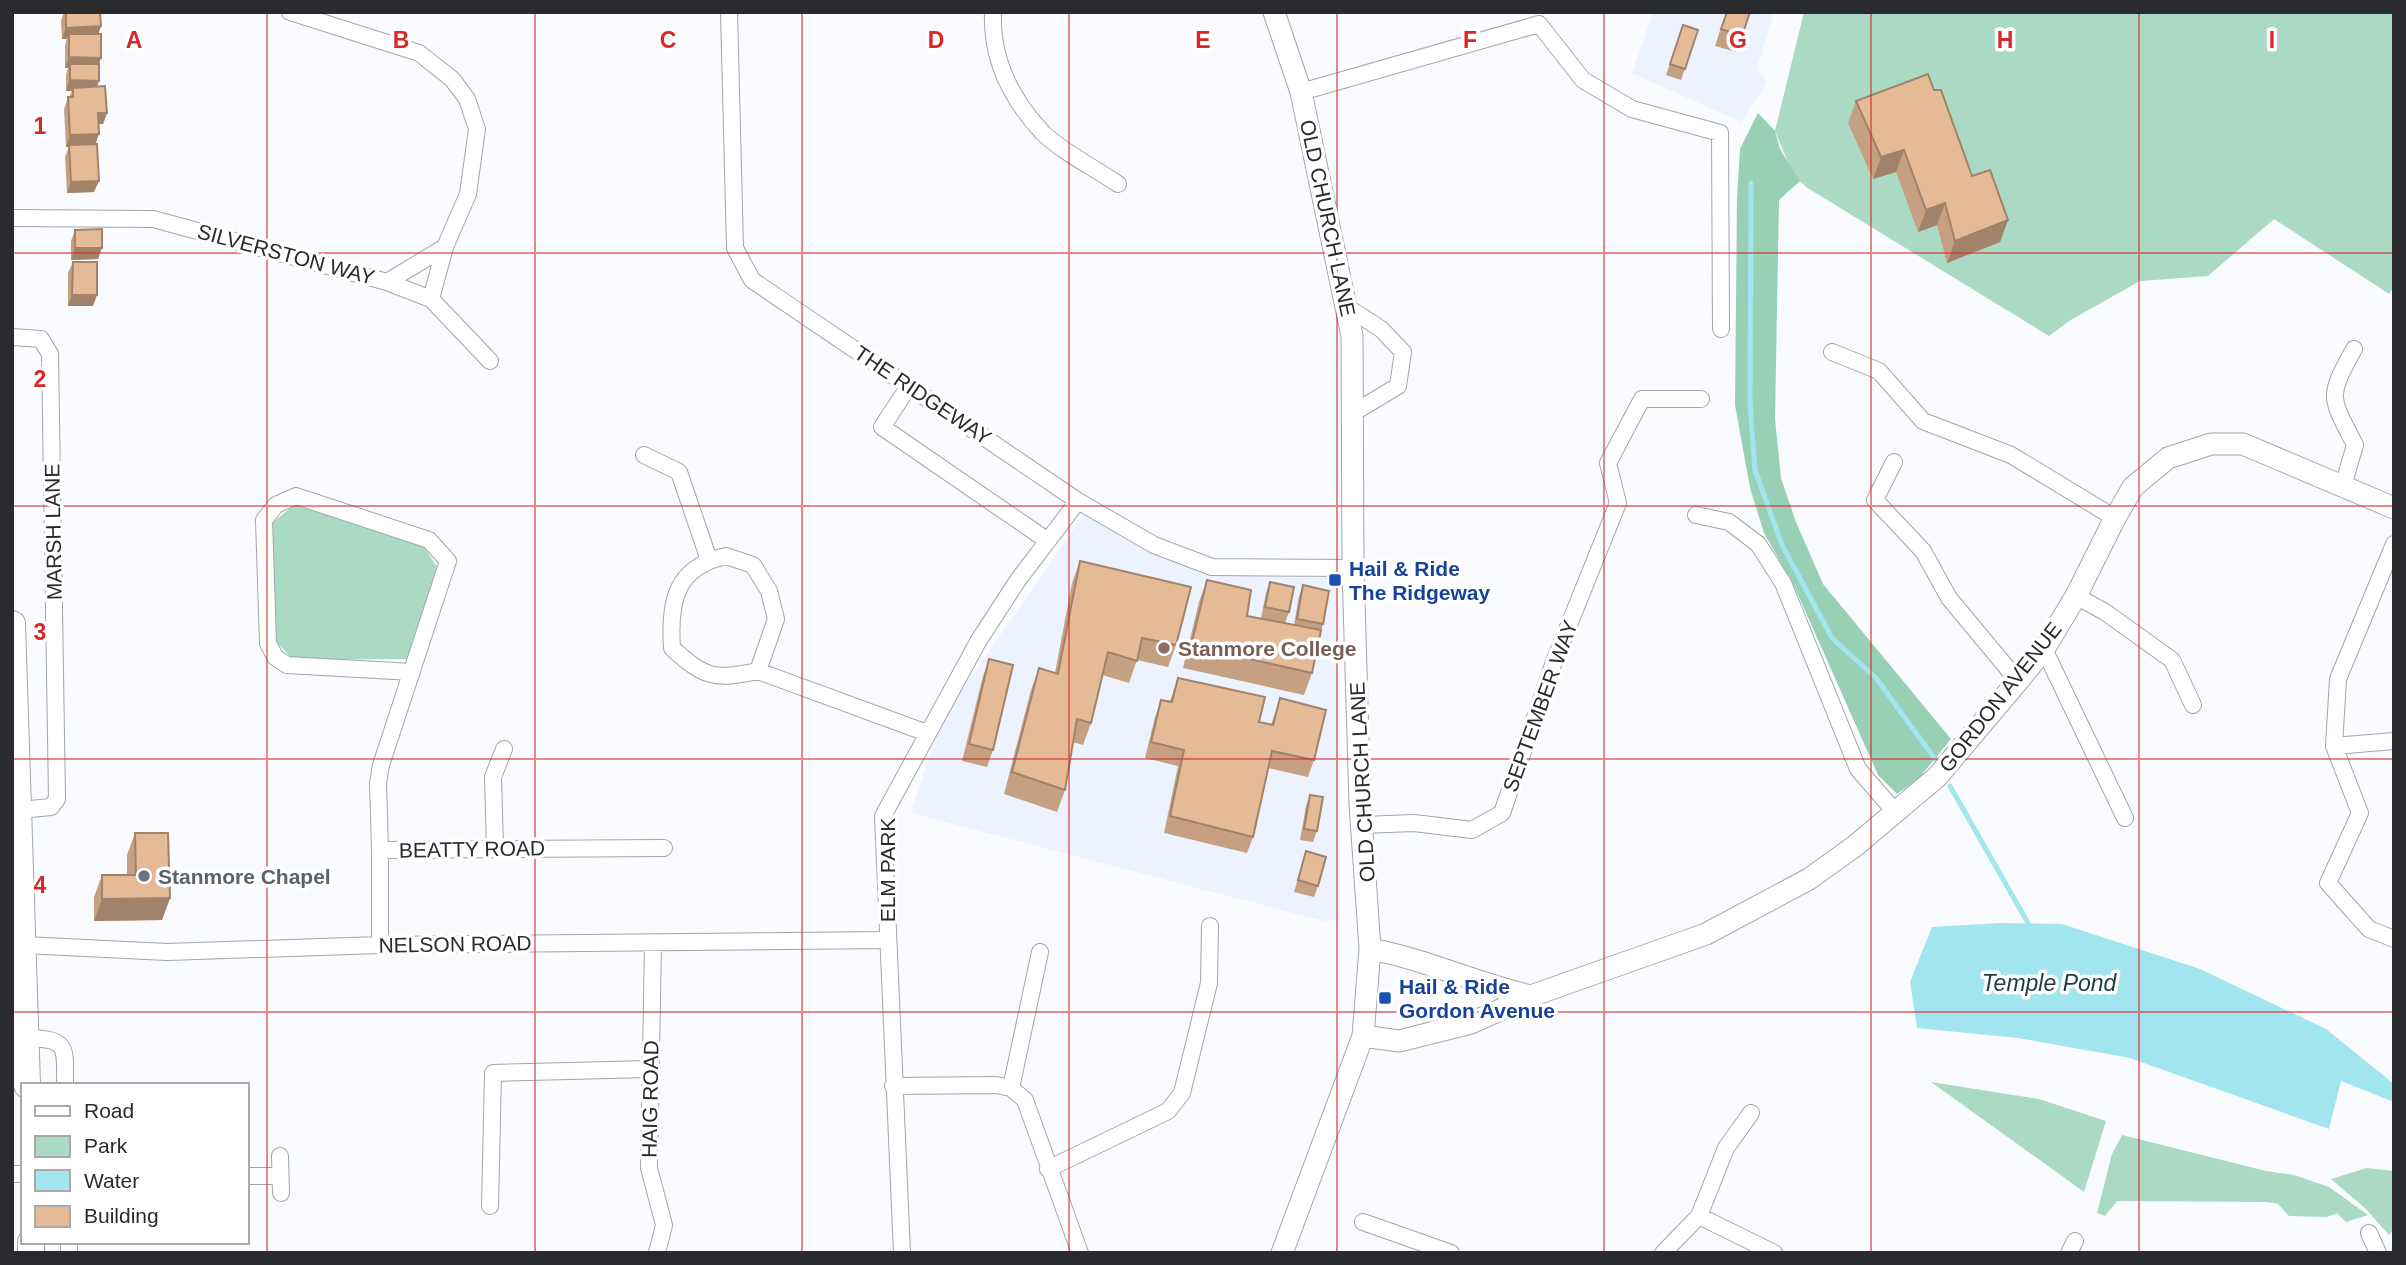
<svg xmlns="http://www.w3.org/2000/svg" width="2406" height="1265" viewBox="0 0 2406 1265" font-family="Arial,sans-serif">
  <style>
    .built { fill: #ecf3fe }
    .green { fill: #abdac4 }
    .forest { fill: #98d0b6 }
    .water { fill: #a2e5ef }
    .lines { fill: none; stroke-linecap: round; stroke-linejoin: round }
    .stream { stroke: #a2e5ef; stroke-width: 5 }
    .minor-casing { stroke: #a2a6ac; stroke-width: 18 }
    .tertiary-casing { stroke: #a2a6ac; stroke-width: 23 }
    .primary-casing { stroke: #a2a6ac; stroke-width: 28 }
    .minor { stroke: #fff; stroke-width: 16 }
    .tertiary { stroke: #fff; stroke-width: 21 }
    .primary { stroke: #fff; stroke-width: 26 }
    .wall { fill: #c5a182 }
    .shaded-wall { fill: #a0836a }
    .building { fill: #e5bb97; stroke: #a0836a; stroke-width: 2 }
    .grid { fill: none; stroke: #d62828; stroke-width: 2; stroke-opacity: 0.55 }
    .transit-dot { fill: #1a4fb4; stroke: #fff; stroke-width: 2.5 }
    .education-dot { fill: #8d6e63; stroke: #fff; stroke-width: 2.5 }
    .worship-dot { fill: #6b7280; stroke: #fff; stroke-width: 2.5 }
    .labels { text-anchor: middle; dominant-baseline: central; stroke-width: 7; stroke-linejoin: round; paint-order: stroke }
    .street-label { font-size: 21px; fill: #2a2b2e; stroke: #fff }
    .transit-label { font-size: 21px; font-weight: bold; fill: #164399; stroke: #fff; text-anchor: start }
    .education-label { font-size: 21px; font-weight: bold; fill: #785e54; stroke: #fff; text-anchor: start }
    .worship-label { font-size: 21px; font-weight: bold; fill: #5b616d; stroke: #fff; text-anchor: start }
    .water-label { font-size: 23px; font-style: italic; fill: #1b3c41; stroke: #fff }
    .grid-label { font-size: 23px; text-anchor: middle; font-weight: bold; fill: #d62828; stroke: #fff; stroke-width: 7; stroke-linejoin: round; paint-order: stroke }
  </style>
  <rect width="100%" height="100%" fill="#f9fbfe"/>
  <!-- built -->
  <path class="built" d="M1653 12H1774L1757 68 1767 82 1741 122 1632 73Z
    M1084 514 1197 570 1336 576 1339 920 1324 921 911 813 941 721Z"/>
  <!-- green -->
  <path class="green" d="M1804 12H2394V287L2389 294 2274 219 2208 276 2140 281 2069 321 2049 336 1806 187 1793 174 1775 131Z
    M294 505 421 543 438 568 409 659 294 660 274 640 272 523Z
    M1931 1082 2039 1099 2106 1121 2084 1192Z
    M2122 1135 2266 1171 2294 1175 2329 1187 2368 1215 2346 1222 2337 1213 2327 1217 2289 1216 2278 1204 2267 1202 2117 1201 2105 1216 2097 1213 2112 1154Z
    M2367 1168 2394 1171V1229L2389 1235 2365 1208 2331 1179Z"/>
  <!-- forest -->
  <path class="forest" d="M1758 113 1775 131 1780 149 1800 181 1779 200 1775 419 1781 478 1796 522 1823 584 1951 739 1919 778 1897 794 1878 775 1795 588 1764 533 1750 488 1735 405 1737 199 1740 149Z"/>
  <!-- water -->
  <path class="water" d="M2000 923 2062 924 2200 969 2326 1029 2394 1084V1102L2341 1081 2329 1129 2130 1058 2018 1038 1917 1028 1910 982 1932 927Z"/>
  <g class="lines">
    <!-- stream -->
    <path class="stream" d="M1751 183 1750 404 1755 470 1782 545 1832 638 1876 678 1935 759
      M1950 786 2028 923"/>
    <defs>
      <path id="minor" d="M729 12 735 248 752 280 1078 501 1154 545 1212 567 1353 568
        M993 12C991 58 1011 99 1043 133 1061 151 1096 169 1118 184
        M1539 24 1583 80 1632 109 1720 133 1721 329
        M1301 92 1539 24
        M12 218 153 219 387 282 445 247 468 194 477 129 467 99 452 79 419 53 290 12
        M445 247 431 299 490 361
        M387 282 431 299
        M1347 307 1381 329 1403 352 1398 386 1353 413
        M12 337 41 339 50 354 57 799 51 807 20 810
        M1832 352 1879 371 1923 421 2011 455 2115 518
        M909 386 882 427 1048 541
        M644 455 679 472 709 560
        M1894 462 1875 500 1923 551 1949 598 2018 681
        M2343 486 2355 445C2330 396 2327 398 2354 349
        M1696 515 1729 522 1758 544 1783 583 1858 769 1896 813
        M2394 544 2338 679 2334 746 2360 813 2328 883 2369 929 2394 939
        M726 556 753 565 769 591 776 619 758 671C714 680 705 678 672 648 669 602 675 567 726 556Z
        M2076 596 2105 612 2172 660 2193 705
        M2044 649 2125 818
        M758 671 927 733
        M412 672 287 665 275 657 268 643 264 520 276 505 296 496 429 540 448 561 381 765 378 783 380 850 664 848
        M2334 746 2394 741
        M1362 825 1414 823 1472 830 1502 813 1554 662 1618 503 1608 463 1642 399H1701
        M495 848 493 777 504 749
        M380 850V945
        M653 943 649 1168 664 1225 657 1253
        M24 945 167 952 380 945 887 940
        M26 1038C69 1039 65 1046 65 1085
        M893 1086 996 1085 1011 1088 1025 1100 1080 1253
        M1011 1088 1040 952
        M280 1156 281 1193
        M1048 1169 1168 1111 1182 1093 1209 983 1210 926
        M12 1174H23
        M247 1176H280
        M490 1206 493 1073 650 1069
        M1699 1216 1726 1148 1751 1113
        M1363 1222 1451 1253
        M2369 1233 2378 1253
        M69 1242V1253
        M902 1253 883 816 979 640 1018 580 1078 501
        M1663 1253 1699 1216 1774 1253
        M2069 1253 2075 1241"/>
      <path id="tertiary" d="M1274 12 1301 92 1352 336 1353 568 1360 804 1370 949 1363 1036 1282 1253
        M1370 949C1426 959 1476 984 1531 996
        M1363 1036 1399 1041 1471 1023 1531 996 1706 934 1809 879 1855 846 1937 777 2018 681 2044 649 2076 596 2115 518 2133 487 2168 458 2211 444H2243L2394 508"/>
      <path id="primary" d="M12 624 27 1085
        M31 1242V1253"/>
    </defs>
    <!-- minor casing -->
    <use href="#minor" class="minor-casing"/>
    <!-- tertiary casing -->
    <use href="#tertiary" class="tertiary-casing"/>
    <!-- primary casing -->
    <use href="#primary" class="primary-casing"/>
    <!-- minor -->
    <use href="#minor" class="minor"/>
    <!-- tertiary -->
    <use href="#tertiary" class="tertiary"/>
    <!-- primary -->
    <use href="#primary" class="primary"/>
  </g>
  <!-- wall -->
  <path class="wall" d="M64 12H100L101 26 98 34 101 58 99 64 97 87 107 113 103 124H99L96 144 94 192 67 193 65 157 69 147H66L64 109 68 97H69L72 91H66V75L68 68H65V45L67 39H62L61 21Z
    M1726 12H1750L1736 52 1715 46Z
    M1683 25 1698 30 1681 80 1666 75Z
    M1934 90 1972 176 2008 220 2000 242 1947 263 1937 225 1918 232 1896 172 1873 179 1848 123 1856 101Z
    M75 230 98 259 71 260V241Z
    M73 262 93 306H68V273Z
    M1080 561 1176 645 1168 667 1137 660 1129 683 1102 675 1091 723 1083 745 1073 742 1065 790 1057 812 1004 794 1031 690 1039 668 1055 673 1072 583Z
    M1207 580 1247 616 1294 625 1299 596 1303 585 1323 624 1312 673 1304 695 1183 668 1199 602Z
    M1270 582 1289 612 1285 623 1261 618 1266 593Z
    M989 659 993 750 987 767 962 761 983 676Z
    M1178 678 1259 722 1271 725 1280 698 1314 760 1308 777 1268 768 1253 837 1247 853 1164 833 1178 766 1145 758 1155 717 1161 700 1170 701Z
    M1310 795 1317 831 1313 842 1300 840 1306 806Z
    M135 833 170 898 162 920 94 921V897L102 875H127V855Z
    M1306 851 1318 886 1314 897 1294 892Z"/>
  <!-- shaded-wall -->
  <path class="shaded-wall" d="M101 26 97 38 69 34 67 39H62L66 28Z
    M69 57 101 58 97 69 70 64 68 68H65Z
    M70 80 99 81 95 92 73 88 72 91H66Z
    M98 113H107L103 124H94Z
    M99 134 95 145 66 147 70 135Z
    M1904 150 1896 172 1873 179 1881 157Z
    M99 181 94 192 67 193 71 182Z
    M1945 203 1937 225 1918 232 1926 210Z
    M2008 220 2000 242 1947 263 1955 241Z
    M75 248H102L98 259 71 260Z
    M72 295H97L93 306H68Z
    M170 898 162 920 94 921 102 899Z"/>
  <!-- building -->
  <path class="building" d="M66 12H100L101 26 66 28Z
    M1727 12H1750L1742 36 1721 29Z
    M1683 25 1698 30 1685 69 1670 64Z
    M69 34H101V58L69 57Z
    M70 64H99V81L70 80Z
    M1928 74 1934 90H1941L1972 176 1990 170 2008 220 1955 241 1945 203 1926 210 1904 150 1881 157 1856 101Z
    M105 86 107 113H98L99 134 70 135 68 97H73V88Z
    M97 144 99 181 71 182 69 145Z
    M102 229V248H75V230Z
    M73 262H97V295H72Z
    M1080 561 1191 587 1176 645 1142 638 1137 661 1108 652 1091 723 1077 719 1065 790 1012 772 1039 668 1058 674Z
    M1207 580 1251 590 1247 616 1321 630 1312 673 1191 646Z
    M1270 582 1294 587 1289 612 1265 607Z
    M1303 585 1329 591 1323 624 1297 619Z
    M989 659 1013 665 993 750 969 744Z
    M1178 678 1265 697 1259 722 1273 725 1280 698 1326 710 1314 760 1272 751 1253 837 1170 816 1184 750 1151 742 1161 700 1172 702Z
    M1310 795 1323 797 1317 831 1304 829Z
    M135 833H168L170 898 102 899V875H136Z
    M1306 851 1326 857 1318 886 1298 880Z"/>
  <!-- grid -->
  <path class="grid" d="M267 12V1253M535 12V1253M802 12V1253M1069 12V1253M1337 12V1253M1604 12V1253M1871 12V1253M2139 12V1253M12 253H2394M12 506H2394M12 759H2394M12 1012H2394"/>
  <!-- markers -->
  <g class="transit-dot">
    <rect x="1328" y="573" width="14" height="14" rx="3.5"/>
    <rect x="1378" y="991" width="14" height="14" rx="3.5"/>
  </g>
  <circle class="education-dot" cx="1164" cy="648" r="7"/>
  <circle class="worship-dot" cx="144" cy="876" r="7"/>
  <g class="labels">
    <!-- street labels -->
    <g class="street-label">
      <text transform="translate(1328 218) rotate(78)">OLD CHURCH LANE</text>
      <text transform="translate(286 254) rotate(15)">SILVERSTON WAY</text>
      <text transform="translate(923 395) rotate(34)">THE RIDGEWAY</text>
      <text transform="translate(53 532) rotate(-91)">MARSH LANE</text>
      <text transform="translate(2000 697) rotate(-52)">GORDON AVENUE</text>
      <text transform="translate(1540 706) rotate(-70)">SEPTEMBER WAY</text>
      <text transform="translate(1362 782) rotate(-93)">OLD CHURCH LANE</text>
      <text transform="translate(472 849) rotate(-1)">BEATTY ROAD</text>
      <text transform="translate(887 870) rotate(-90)">ELM PARK</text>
      <text transform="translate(455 944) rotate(-1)">NELSON ROAD</text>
      <text transform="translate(650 1099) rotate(-89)">HAIG ROAD</text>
    </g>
    <!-- transit labels -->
    <g class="transit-label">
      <text x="1349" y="568">Hail &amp; Ride<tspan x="1349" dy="24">The Ridgeway</tspan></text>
      <text x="1399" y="986">Hail &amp; Ride<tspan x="1399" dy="24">Gordon Avenue</tspan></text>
    </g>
    <!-- education labels -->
    <g class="education-label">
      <text x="1178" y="648">Stanmore College</text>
    </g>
    <!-- worship labels -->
    <g class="worship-label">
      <text x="158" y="876">Stanmore Chapel</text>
    </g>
    <!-- water labels -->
    <g class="water-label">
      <text x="2049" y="983">Temple Pond</text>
    </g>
  </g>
  <g class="grid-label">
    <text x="134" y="48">A</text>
    <text x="401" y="48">B</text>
    <text x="668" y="48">C</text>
    <text x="936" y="48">D</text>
    <text x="1203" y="48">E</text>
    <text x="1470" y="48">F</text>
    <text x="1738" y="48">G</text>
    <text x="2005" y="48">H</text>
    <text x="2272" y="48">I</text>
    <text x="40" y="134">1</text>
    <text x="40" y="387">2</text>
    <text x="40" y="640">3</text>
    <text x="40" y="893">4</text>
  </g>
  <!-- border -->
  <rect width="2406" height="1265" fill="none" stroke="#2a2b2e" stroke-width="28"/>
  <!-- legend -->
  <rect x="21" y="1083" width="228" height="161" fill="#ffffff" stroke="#aaaaab" stroke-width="2"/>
  <rect x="35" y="1106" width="35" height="10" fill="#ffffff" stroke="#aaaaab" stroke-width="2"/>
  <text x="84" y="1118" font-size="21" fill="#2a2b2e">Road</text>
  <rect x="35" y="1136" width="35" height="21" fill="#abdac4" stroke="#aaaaab" stroke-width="2"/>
  <text x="84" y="1153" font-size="21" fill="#2a2b2e">Park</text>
  <rect x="35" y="1170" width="35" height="21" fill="#a2e5ef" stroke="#aaaaab" stroke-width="2"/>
  <text x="84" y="1188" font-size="21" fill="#2a2b2e">Water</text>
  <rect x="35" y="1206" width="35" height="21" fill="#e5bb97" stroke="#aaaaab" stroke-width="2"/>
  <text x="84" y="1223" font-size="21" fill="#2a2b2e">Building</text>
</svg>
